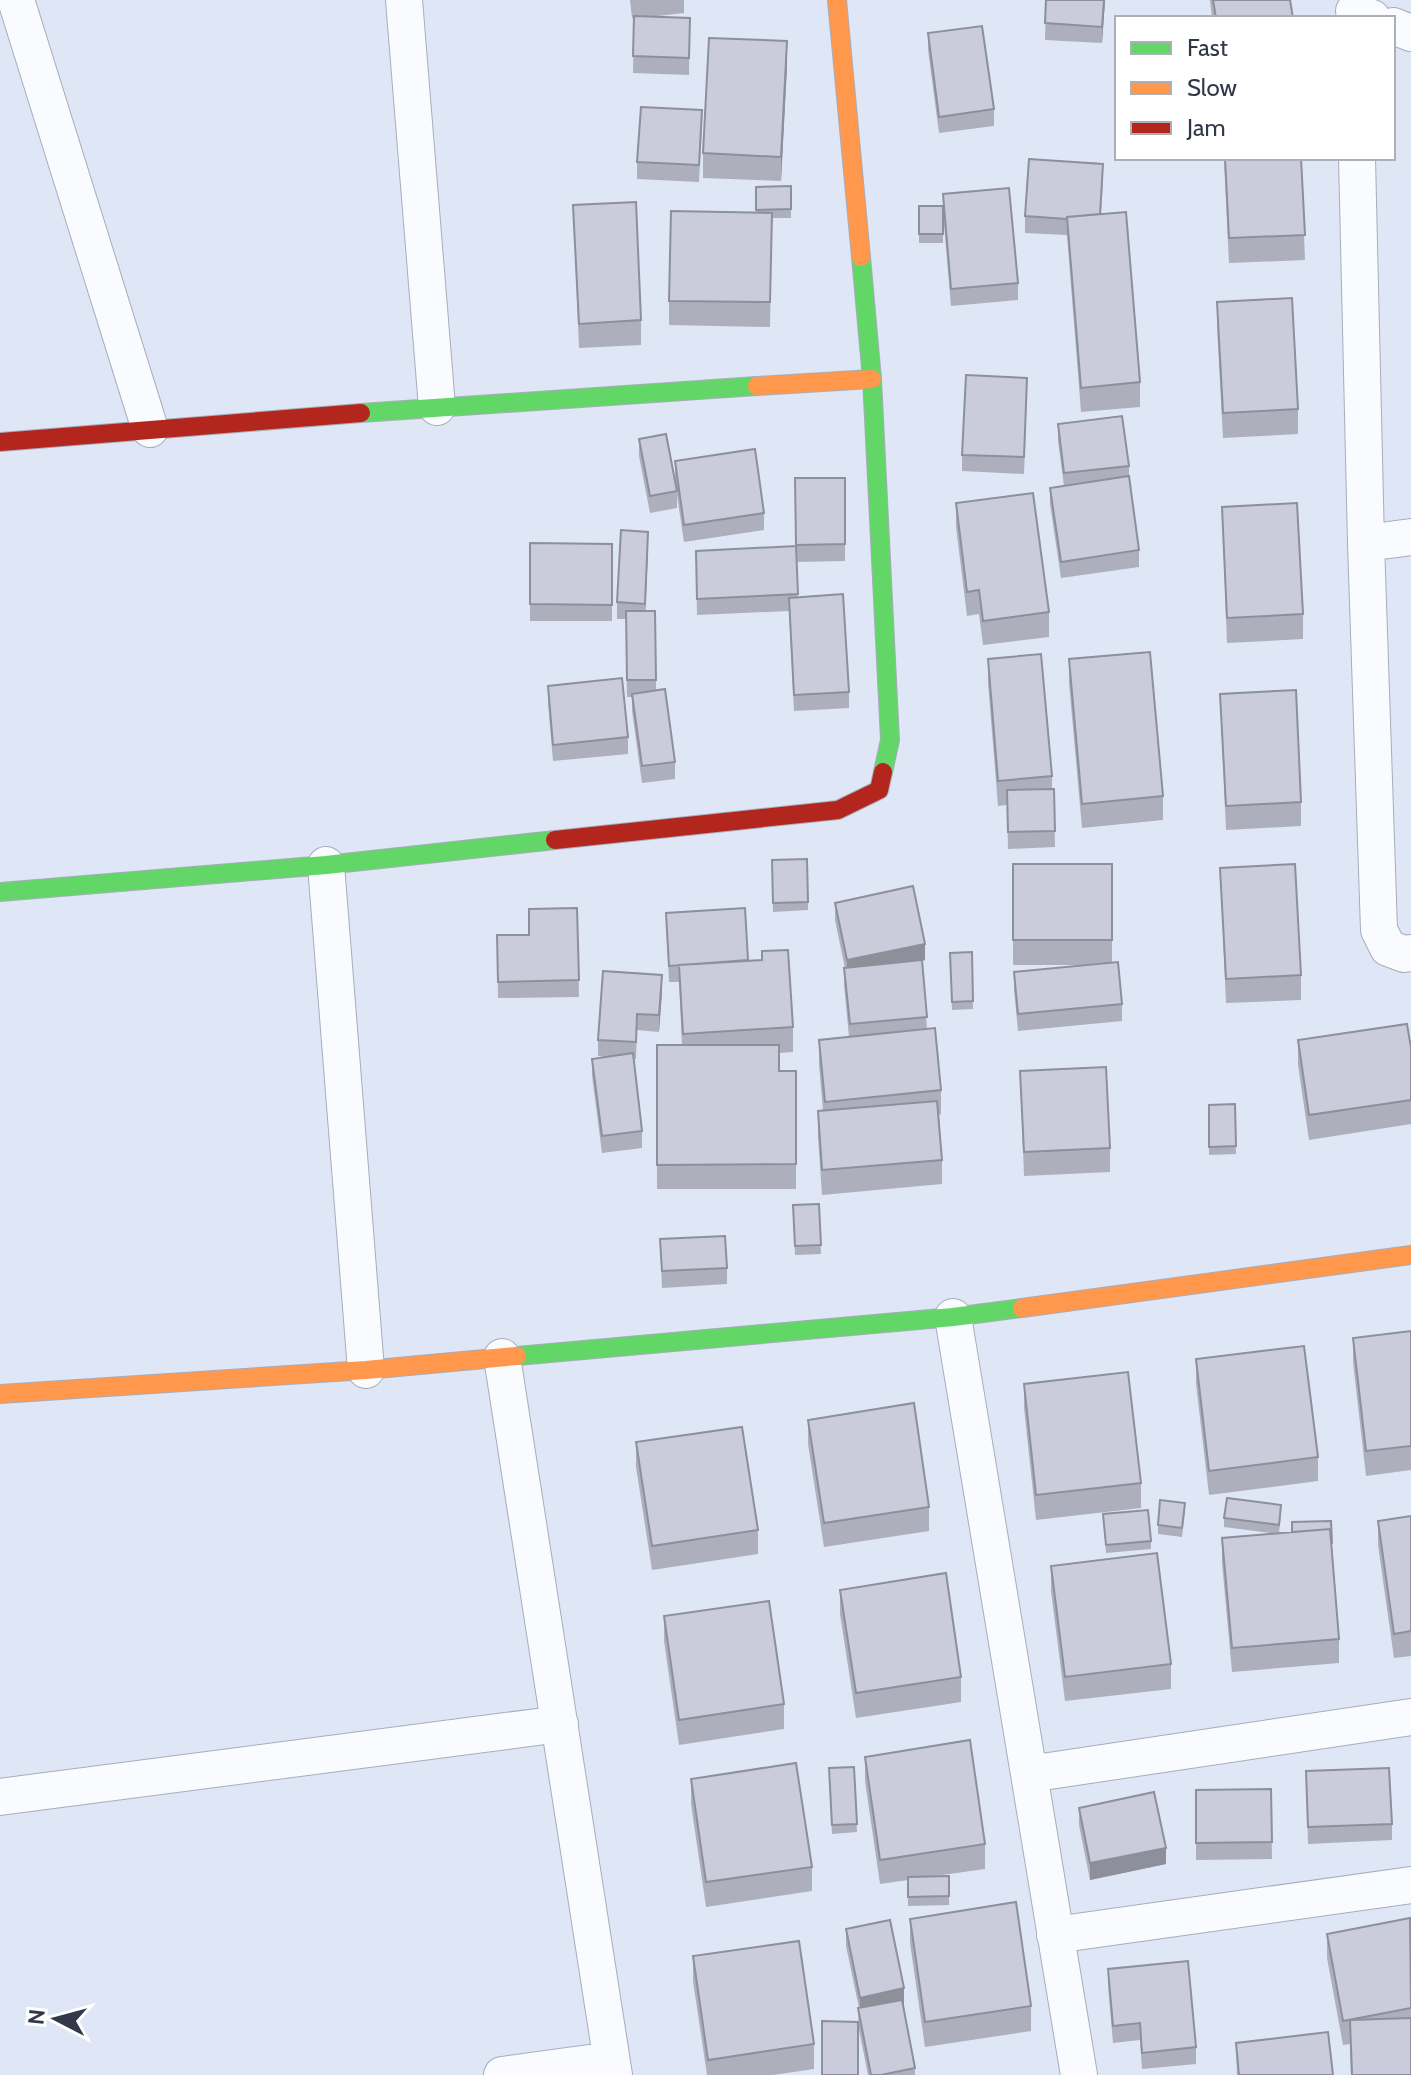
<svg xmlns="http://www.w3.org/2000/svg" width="1411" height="2075" viewBox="0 0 1411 2075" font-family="Cabin,sans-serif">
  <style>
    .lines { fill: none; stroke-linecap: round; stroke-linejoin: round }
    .street-casing { stroke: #a7adbb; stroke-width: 38 }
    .fast-casing { stroke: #a7adbb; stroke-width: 20 }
    .slow-casing { stroke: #a7adbb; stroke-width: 20 }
    .jam-casing { stroke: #a7adbb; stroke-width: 20 }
    .street { stroke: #fafbfe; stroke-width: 36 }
    .fast { stroke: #63d668; stroke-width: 18 }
    .slow { stroke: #ff974d; stroke-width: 18 }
    .jam { stroke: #b3261e; stroke-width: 18 }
    .wall { fill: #aeafbd }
    .shaded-wall { fill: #8d8f9a }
    .building { fill: #caccdc; stroke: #8d8f9a; stroke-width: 2 }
  </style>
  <rect width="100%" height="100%" fill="#dfe6f5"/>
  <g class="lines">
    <defs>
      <path id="street" d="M16 0 150 429
        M404 0 437 407
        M1354 11 1372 18
        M1393 26 1411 33
        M1357 158 1366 543 1379 930 1388 948 1404 954 1411 953
        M1366 543 1411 537
        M326 865 366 1370
        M953 1317 1079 2075
        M502 1357 614 2075
        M1029 1774 1411 1717
        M0 1797 560 1724
        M1055 1935 1411 1885
        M502 2075 611 2060"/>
      <path id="fast" d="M861 257 872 379 890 740 883 772
        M361 413 757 386
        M0 892 326 865 555 840
        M517 1356 953 1317 1022 1308"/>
      <path id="slow" d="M837 0 861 257
        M757 386 872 379
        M1022 1308 1411 1255
        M0 1394 366 1370 517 1356"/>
      <path id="jam" d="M0 442 361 413
        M555 840 838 810 879 790 883 772"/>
    </defs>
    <!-- street casing -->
    <use href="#street" class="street-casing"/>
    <!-- fast casing -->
    <use href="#fast" class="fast-casing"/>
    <!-- slow casing -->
    <use href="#slow" class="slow-casing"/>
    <!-- jam casing -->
    <use href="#jam" class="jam-casing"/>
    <!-- street -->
    <use href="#street" class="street"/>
    <!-- fast -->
    <use href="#fast" class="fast"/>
    <!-- slow -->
    <use href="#slow" class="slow"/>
    <!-- jam -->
    <use href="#jam" class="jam"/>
  </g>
  <!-- wall -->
  <path class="wall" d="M630 0H684V13L649 17 690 18 689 75 633 73 634 18H632Z
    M1046 0H1105L1102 43 1045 40Z
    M1210 0H1290L1293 18H1212Z
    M928 33 994 109V126L939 133 928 50Z
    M787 66 781 181 703 178V153Z
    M702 127 699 182 637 179V162Z
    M1224 158H1301L1305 260 1229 263Z
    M1103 181 1101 214 1140 382V407L1081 412 1067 235 1025 233V216Z
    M791 186V218H772L770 327 669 325V301L756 213V187Z
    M943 194 1018 283V300L951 306 943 213V243H919V206H943Z
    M573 205 641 320V345L579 348Z
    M1217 302 1298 409V434L1223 438 1217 326Z
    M1027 395 1024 474 962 471V455Z
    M1058 424 1129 466V476L1139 550V567L1061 578 1050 504V488L1064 486 1058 441Z
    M639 439 675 480V461L764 513V530L684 542 677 495V508L650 513 639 456Z
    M795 478H845V561L796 562 798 597 849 692V708L794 711 789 611 697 615 696 551 796 546Z
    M956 503 1049 612V637L983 645 979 614 967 616 956 527Z
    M1222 507 1303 614V639L1227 643Z
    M530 543 612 544V621H530Z
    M648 549 645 611 656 680V691L675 762V779L642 783 632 711V697H627L626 619H617V602Z
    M988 659 1052 776V789H1054L1055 847 1008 849 1007 805 998 806 988 683Z
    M1069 659 1163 796V820L1082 828 1069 683Z
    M548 686 628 737V754L553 761 548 703Z
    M1220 694 1301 802V826L1226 830Z
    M807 859 808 910 773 912 772 860Z
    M1013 864H1112V963L1122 1004V1021L1018 1031 1014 989V972L1087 965H1013Z
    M1220 868 1301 975V1000L1226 1003Z
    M835 903 925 960 922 961 927 1029 941 1090V1114L939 1115 942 1160V1184L822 1195 818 1136V1111H823L819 1065V1040L849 1037 844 984 845 968 835 920Z
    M577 908 579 997 498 998 497 935H529Z
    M666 913 748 960 793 1027V1052L779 1053V1071H796V1189H657V1045H682L679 982H669Z
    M972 952 973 1009 952 1010 950 953Z
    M662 992 659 1032 637 1030 636 1059H633L642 1131V1148L602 1153 592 1076V1059L607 1057 598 1056V1040Z
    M1298 1040 1411 1048V1124L1309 1140 1298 1065Z
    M1020 1071 1110 1148V1172L1024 1176Z
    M1235 1104 1236 1154 1209 1155V1105Z
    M819 1204 821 1254 795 1255 793 1205Z
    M660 1239 727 1268V1284L662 1288Z
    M1411 1331V1470L1366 1476 1353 1362V1338Z
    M1196 1359 1318 1457V1481L1209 1495 1196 1384Z
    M1024 1384 1141 1483V1508L1036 1520 1024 1408Z
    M808 1420 929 1507V1531L824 1547 808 1444Z
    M636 1442 758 1530V1554L652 1570 636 1467Z
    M1185 1511 1182 1537 1158 1534V1525Z
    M1281 1513 1279 1534 1332 1545 1339 1639V1663L1232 1672 1222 1563V1538L1278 1534 1224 1527V1518Z
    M1103 1514 1151 1541V1549L1106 1553Z
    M1411 1516V1656L1394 1658 1378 1545V1521Z
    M1051 1566 1171 1664V1689L1065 1701 1051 1591Z
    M840 1590 961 1677V1702L856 1718 840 1614Z
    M664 1616 784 1704V1729L679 1745 664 1641Z
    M865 1757 985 1844V1869L935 1876H949V1905L908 1906V1880L880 1884 865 1781Z
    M854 1767 857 1832 832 1834 829 1768Z
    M1306 1771 1392 1824V1840L1308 1844Z
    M691 1779 812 1867V1891L706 1907 691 1804Z
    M1271 1789 1272 1859 1196 1860V1790Z
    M1079 1808 1166 1864 1090 1880 1079 1825Z
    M910 1919 1031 2006V2031L925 2047 910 1943Z
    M1411 1921V2075H1351L1350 2044 1343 2045 1327 1958V1934Z
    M846 1929 904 2005H903L915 2068V2075H868L858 2025 859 2008 846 1946Z
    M693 1956 814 2044V2069L773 2075H707L693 1981Z
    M1108 1969 1196 2047V2064L1142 2069 1140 2040 1113 2043 1108 1986Z
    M1236 2043 1333 2075H1237Z"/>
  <!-- shaded-wall -->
  <path class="shaded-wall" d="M1104 0H1105L1102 43V27Z
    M787 41V66L781 181V157Z
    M648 532V549L645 620V604Z
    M925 944V960L847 977V960Z
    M662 975V992L659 1032V1015Z
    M1166 1848V1864L1090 1880V1863Z
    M904 1988V2005L860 2015V1998Z"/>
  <!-- building -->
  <path class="building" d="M1046 0H1104L1102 27 1045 23Z
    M1213 0H1290L1293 18H1216Z
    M634 16 690 18 689 58 633 56Z
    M982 26 994 109 939 117 928 33Z
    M709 38 787 41 781 157 703 153Z
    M641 107 702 110 699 165 637 162Z
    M1225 158H1301L1305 235 1229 238Z
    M1029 159 1103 164 1100 214 1067 217V219L1025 216Z
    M791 186V209L756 210V187Z
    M1009 188 1018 283 951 289 943 194Z
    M636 202 641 320 579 324 573 205Z
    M919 206H943V234H919Z
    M671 211 772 213 770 302 669 301Z
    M1126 212 1140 382 1081 388 1067 217Z
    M1292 298 1298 409 1223 413 1217 302Z
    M966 375 1027 378 1024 457 962 455Z
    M1122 416 1129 466 1064 473 1058 424Z
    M666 434 677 491 650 496 639 439Z
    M755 449 764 513 684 525 675 461Z
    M1129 476 1139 550 1061 562 1050 488Z
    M795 478H845V544L796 545Z
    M1033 493 1049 612 983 621 979 590 967 592 956 503Z
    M1297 503 1303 614 1227 618 1222 507Z
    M621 530 648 532 645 604 617 602Z
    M530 543 612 544V605L530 604Z
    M796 546 798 594 697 599 696 551Z
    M843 594 849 692 794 695 789 598Z
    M626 611H655L656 680H627Z
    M1150 652 1163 796 1082 804 1069 659Z
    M1041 654 1052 776 998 781 988 659Z
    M622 678 628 737 553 745 548 686Z
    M665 689 675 762 642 766 632 694Z
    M1296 690 1301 802 1226 806 1220 694Z
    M1054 789 1055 831 1008 832 1007 790Z
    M807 859 808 902 773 903 772 860Z
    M1013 864H1112V940H1013Z
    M1295 864 1301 975 1226 979 1220 868Z
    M913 886 925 944 847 960 835 903Z
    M577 908 579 980 498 982 497 935H529V909Z
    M745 908 748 960 669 966 666 913Z
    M788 950 793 1027 683 1034 679 965 762 960V951Z
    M972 952 973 1001 952 1002 950 953Z
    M922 960 927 1017 850 1024 844 968Z
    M1118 962 1122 1004 1018 1014 1014 972Z
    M603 971 662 975 659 1015 637 1014 636 1042 598 1040Z
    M1407 1024 1411 1048V1100L1309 1115 1298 1040Z
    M935 1028 941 1090 825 1102 819 1040Z
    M657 1045H779V1071H796V1164L657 1165Z
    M633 1053 642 1131 602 1136 592 1059Z
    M1106 1067 1110 1148 1024 1152 1020 1071Z
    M937 1101 942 1160 822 1170 818 1111Z
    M1235 1104 1236 1146 1209 1147V1105Z
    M819 1204 821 1245 795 1246 793 1205Z
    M725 1236 727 1268 662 1271 660 1239Z
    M1411 1331V1446L1366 1451 1353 1338Z
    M1304 1346 1318 1457 1209 1471 1196 1359Z
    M1128 1372 1141 1483 1036 1495 1024 1384Z
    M914 1403 929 1507 824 1523 808 1420Z
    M742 1427 758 1530 652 1546 636 1442Z
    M1227 1498 1281 1505 1279 1525 1224 1518Z
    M1160 1500 1185 1503 1182 1528 1158 1525Z
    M1148 1510 1151 1541 1106 1545 1103 1514Z
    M1411 1516V1631L1394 1634 1378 1521Z
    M1331 1521 1332 1544 1330 1529 1292 1532V1522Z
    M1330 1529 1339 1639 1232 1648 1222 1538Z
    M1157 1553 1171 1664 1065 1677 1051 1566Z
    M946 1573 961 1677 856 1693 840 1590Z
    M769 1601 784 1704 679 1720 664 1616Z
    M970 1740 985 1844 880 1860 865 1757Z
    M796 1763 812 1867 706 1882 691 1779Z
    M854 1767 857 1824 832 1825 829 1768Z
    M1389 1768 1392 1824 1308 1827 1306 1771Z
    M1271 1789 1272 1842 1196 1843V1790Z
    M1154 1792 1166 1848 1090 1863 1079 1808Z
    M949 1876V1896L908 1897V1877Z
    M1016 1902 1031 2006 925 2022 910 1919Z
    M1410 1918 1411 2008 1343 2021 1327 1934Z
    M890 1920 904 1988 860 1998 846 1929Z
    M799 1941 814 2044 708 2060 693 1956Z
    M1188 1961 1196 2047 1142 2053 1140 2023 1113 2026 1108 1969Z
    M902 2000 915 2068 881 2075H871L858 2008Z
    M1411 2018V2075H1352L1350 2020Z
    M822 2021 858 2022V2075H822Z
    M1328 2032 1333 2075H1239L1236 2043Z"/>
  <!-- legend -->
  <rect x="1115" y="16" width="280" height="144" fill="#ffffff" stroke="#adafb7" stroke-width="2"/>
  <rect x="1131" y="42" width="40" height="12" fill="#63d668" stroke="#adafb7" stroke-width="2"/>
  <text x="1187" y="56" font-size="24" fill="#31384a">Fast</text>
  <rect x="1131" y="82" width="40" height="12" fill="#ff974d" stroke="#adafb7" stroke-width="2"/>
  <text x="1187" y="96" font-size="24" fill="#31384a">Slow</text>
  <rect x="1131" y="122" width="40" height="12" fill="#b3261e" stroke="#adafb7" stroke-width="2"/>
  <text x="1187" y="136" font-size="24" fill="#31384a">Jam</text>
  <!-- north arrow -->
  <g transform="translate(56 2019) rotate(276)" stroke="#ffffff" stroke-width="6" paint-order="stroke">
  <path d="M0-6L14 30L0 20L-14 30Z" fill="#31384a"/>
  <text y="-12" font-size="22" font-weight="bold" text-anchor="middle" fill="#31384a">N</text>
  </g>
</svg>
